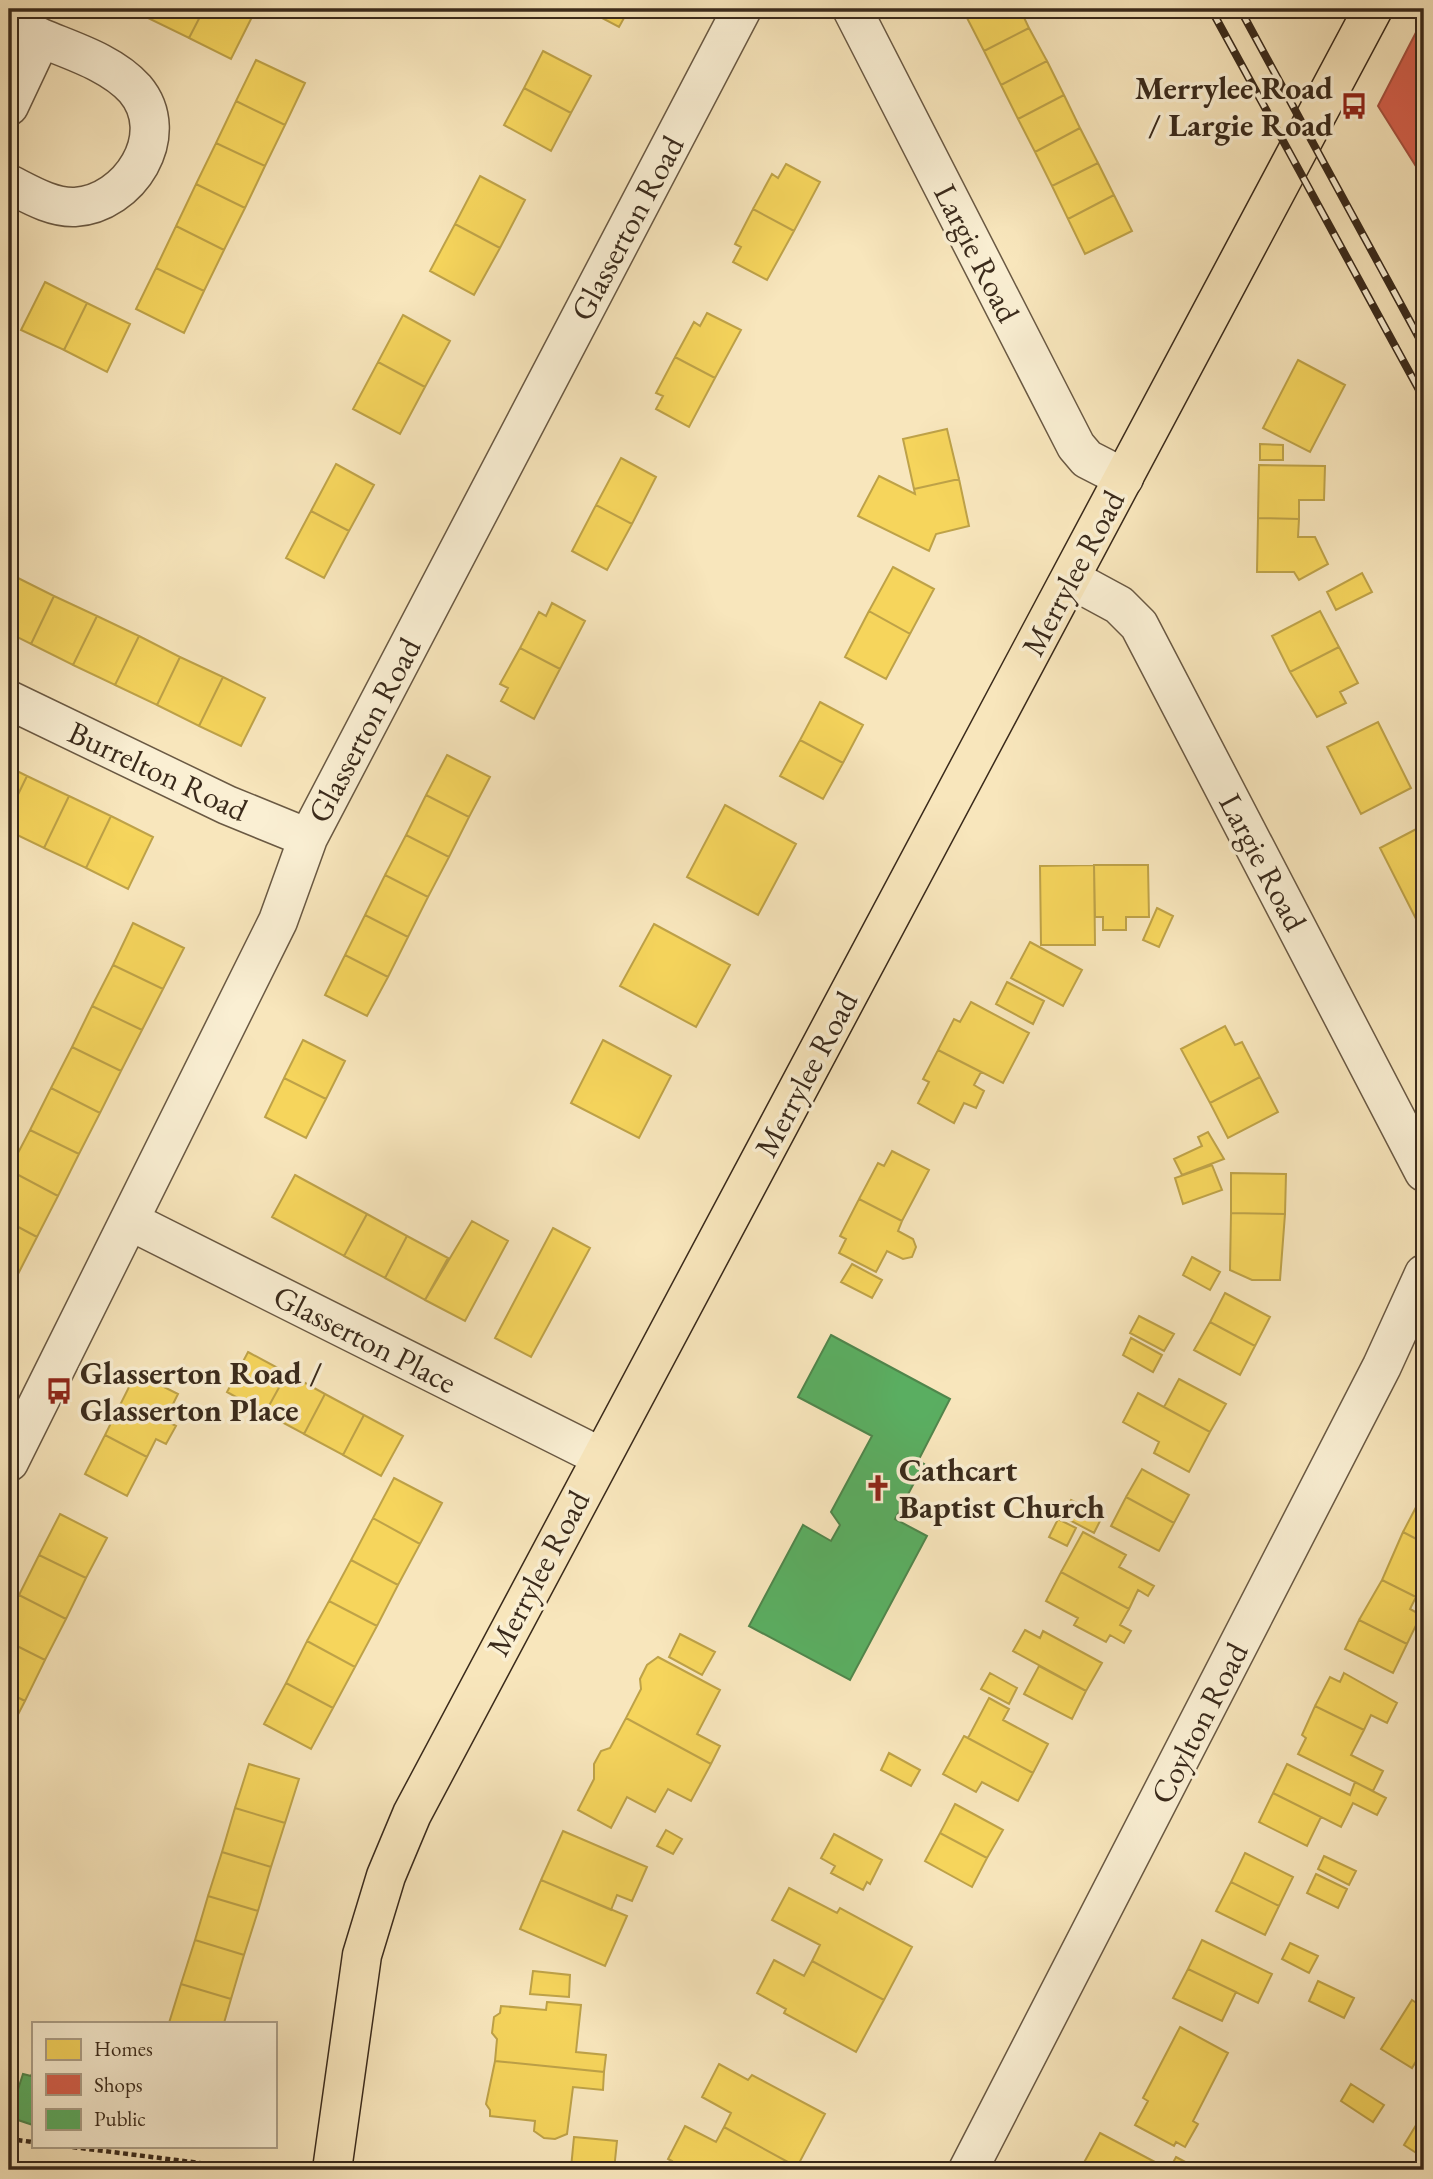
<svg xmlns="http://www.w3.org/2000/svg" width="1433" height="2179" viewBox="0 0 1433 2179" font-family="'EB Garamond',serif">
  <style>
    .homes { fill: #f6d55c; stroke: #bea248; stroke-width: 2 }
    .shops { fill: #d6604d; stroke: #a7503e; stroke-width: 2 }
    .public { fill: #5aae61; stroke: #50864c; stroke-width: 2 }
    .lines { fill: none; stroke-linecap: round; stroke-linejoin: round }
    .minor-casing { stroke: #6a5943; stroke-width: 41 }
    .major-casing { stroke: #3a2a1b; stroke-width: 41 }
    .path { stroke: #3a2a1b; stroke-width: 4.5; stroke-dasharray: 5 3.5; stroke-linecap: butt }
    .minor { stroke: #faefd3; stroke-width: 38 }
    .major { stroke: #f8e6bc; stroke-width: 38 }
    .rail-casing { stroke: #3a2a1b; stroke-width: 8 }
    .rail { stroke: #faefd3; stroke-width: 5; stroke-dasharray: 16; stroke-linecap: butt }
    .labels { text-anchor: middle; dominant-baseline: central; stroke-width: 7; stroke-linejoin: round; paint-order: stroke }
    .poi-label { font-size: 32px; font-weight: bold; fill: #3a2a1b; stroke: #faefd3; text-anchor: start }
    .street-label { font-size: 32px; fill: #3a2a1b; stroke: #faefd3 }
  </style>
  <rect width="100%" height="100%" fill="#f8e6bc"/>
  <filter id="stains"><feTurbulence type="fractalNoise" baseFrequency=".00286" numOctaves="4"/><feColorMatrix values="0 0 0 0 .2 0 0 0 0 .09 0 0 0 0 .02 0 0 0 .5 -.17"/></filter>
  <radialGradient id="worn" r=".72"><stop offset=".6" stop-color="#630" stop-opacity="0"/><stop offset="1" stop-color="#630" stop-opacity=".3"/></radialGradient>
  <!-- homes -->
  <path class="homes" d="M152 9H204L189 38 148 18Z
    M204 9H256L231 59 189 38Z
    M585 9H629L619 27Z
    M981 9H1020L1029 28 984 51 966 16Z
    M1029 28 1047 61 1001 85 984 51Z
    M543 51 591 76 571 113 524 88Z
    M256 60 305 83 285 125 236 101Z
    M1047 61 1064 95 1018 119 1001 85Z
    M524 88 571 113 551 151 504 125Z
    M1064 95 1080 128 1035 152 1018 119Z
    M236 101 285 125 265 166 216 143Z
    M1080 128 1098 163 1052 186 1035 152Z
    M216 143 265 166 245 208 196 184Z
    M1098 163 1114 195 1068 219 1052 186Z
    M786 164 820 182 794 231 753 209 772 174 778 178Z
    M480 176 525 200 500 248 455 224Z
    M196 184 245 208 224 250 176 226Z
    M1114 195 1132 231 1085 254 1068 219Z
    M753 209 794 231 767 280 733 262 741 247 735 244Z
    M455 224 500 248 474 295 430 271Z
    M176 226 224 250 204 291 156 268Z
    M156 268 204 291 184 333 136 309Z
    M45 282 87 303 64 350 21 330Z
    M87 303 130 324 107 372 64 350Z
    M707 313 741 330 715 378 675 357 694 322 700 326Z
    M403 315 450 341 425 387 378 362Z
    M675 357 715 378 689 427 656 409 663 396 656 393Z
    M1298 360 1345 385 1310 452 1263 428Z
    M378 362 425 387 400 434 353 409Z
    M947 429 959 479 914 489 903 439Z
    M1260 444 1283 445V460H1260Z
    M621 458 656 477 632 524 596 505Z
    M336 464 374 485 349 531 311 511Z
    M1259 465 1325 466 1324 500H1299V519L1258 518Z
    M879 476 915 494 914 489 959 479 969 526 936 534 929 551 858 516Z
    M596 505 632 524 607 570 572 551Z
    M311 511 349 531 324 578 286 558Z
    M1258 518 1299 519 1298 537H1315L1328 564 1299 580 1294 572H1257Z
    M893 567 934 589 910 634 869 611Z
    M1362 573 1372 592 1336 610 1327 592Z
    M12 575 54 596 31 644 9 633V582Z
    M54 596 97 616 73 665 31 644Z
    M552 603 585 621 560 669 520 648 539 612 546 616Z
    M869 611 910 634 886 679 845 657Z
    M1320 611 1339 647 1290 672 1272 636Z
    M97 616 139 636 115 685 73 665Z
    M139 636 180 657 157 705 115 685Z
    M1339 647 1358 683 1340 692 1346 703 1317 717 1290 672Z
    M520 648 560 669 534 719 501 701 508 688 500 684Z
    M180 657 223 677 199 726 157 705Z
    M223 677 265 698 241 746 199 726Z
    M820 702 863 725 843 763 800 740Z
    M1378 722 1411 788 1361 814 1327 747Z
    M800 740 843 763 823 799 780 776Z
    M447 755 490 777 469 817 426 795Z
    M9 767 27 776 9 813Z
    M27 776 69 796 44 848 9 831V813Z
    M426 795 469 817 449 857 406 835Z
    M69 796 111 816 86 868 44 848Z
    M725 805 796 844 758 915 687 877Z
    M111 816 153 837 128 889 86 868Z
    M1424 825V915L1416 919 1380 848Z
    M406 835 449 857 428 897 385 875Z
    M1094 865H1148L1149 917H1126V930H1103V917H1095Z
    M1094 865 1095 945H1041L1040 866Z
    M385 875 428 897 408 937 365 915Z
    M1157 908 1173 916 1159 947 1143 940Z
    M365 915 408 937 388 977 345 955Z
    M133 923 184 948 163 989 113 965Z
    M654 924 730 965 696 1027 620 986Z
    M1030 942 1082 970 1063 1006 1011 978Z
    M345 955 388 977 367 1016 325 995Z
    M113 965 163 989 142 1030 92 1006Z
    M1007 982 1044 1001 1033 1024 996 1004Z
    M971 1002 1029 1033 1003 1083 938 1050 954 1019 960 1022Z
    M92 1006 142 1030 121 1071 72 1047Z
    M1225 1026 1235 1045 1242 1042 1260 1077 1210 1103 1181 1049Z
    M303 1040 345 1061 326 1099 284 1078Z
    M603 1040 671 1076 639 1138 571 1103Z
    M72 1047 121 1071 100 1113 51 1088Z
    M938 1050 981 1072 974 1085 984 1091 976 1108 964 1103 954 1123 918 1103 929 1082 923 1079Z
    M1260 1077 1278 1112 1228 1138 1210 1103Z
    M284 1078 326 1099 306 1138 265 1117Z
    M51 1088 100 1113 79 1154 30 1130Z
    M30 1130 79 1154 58 1196 9 1170Z
    M1208 1132 1224 1159 1182 1175 1174 1159 1202 1146 1198 1137Z
    M892 1151 929 1170 902 1221 859 1199 878 1163 884 1166Z
    M1212 1165 1222 1190 1183 1204 1175 1178Z
    M9 1170 58 1196 37 1237 9 1222Z
    M1231 1173 1286 1174 1285 1214 1231 1213Z
    M295 1175 367 1214 344 1256 272 1217Z
    M859 1199 902 1221 898 1231 913 1239 916 1247 912 1257 903 1259 887 1251 876 1272 839 1253 846 1239 840 1236Z
    M1231 1213 1285 1214 1280 1280H1252L1230 1270Z
    M367 1214 407 1236 385 1278 344 1256Z
    M472 1221 508 1241 465 1321 425 1300Z
    M9 1222 37 1237 16 1278 9 1275Z
    M553 1228 590 1248 531 1357 495 1338Z
    M407 1236 448 1258 425 1300 385 1278Z
    M1192 1257 1220 1272 1210 1290 1183 1275Z
    M852 1264 882 1280 872 1298 841 1282Z
    M1225 1293 1270 1317 1255 1346 1210 1322Z
    M1139 1316 1174 1334 1164 1351 1130 1333Z
    M1210 1322 1255 1346 1240 1375 1194 1350Z
    M1131 1338 1162 1355 1153 1372 1123 1355Z
    M248 1352 287 1373 265 1413 227 1392Z
    M136 1373 178 1394 165 1420 176 1426 166 1444 156 1439 147 1457 105 1435Z
    M287 1373 325 1394 304 1434 265 1413Z
    M1179 1379 1226 1404 1210 1432 1164 1407Z
    M1138 1393 1210 1432 1189 1472 1154 1453 1159 1442 1123 1422Z
    M325 1394 364 1415 343 1455 304 1434Z
    M364 1415 403 1436 381 1476 343 1455Z
    M105 1435 147 1457 127 1496 85 1474Z
    M1142 1469 1189 1495 1174 1523 1126 1497Z
    M394 1478 442 1503 420 1544 373 1518Z
    M1424 1492V1543L1403 1532Z
    M1126 1497 1174 1523 1159 1551 1111 1526Z
    M1071 1500 1102 1517 1094 1533 1062 1516Z
    M60 1514 107 1538 86 1578 39 1555Z
    M373 1518 420 1544 398 1585 351 1560Z
    M1058 1519 1076 1528 1067 1546 1049 1537Z
    M1083 1532 1126 1555 1119 1567 1154 1586 1148 1596 1138 1590 1129 1609 1061 1572Z
    M1403 1532 1424 1543V1601L1382 1580Z
    M39 1555 86 1578 66 1619 19 1595Z
    M351 1560 398 1585 377 1626 329 1601Z
    M1061 1572 1129 1609 1120 1625 1131 1631 1124 1643 1110 1635 1106 1642 1074 1625 1078 1618 1046 1601Z
    M1382 1580 1416 1597 1410 1609 1421 1615 1407 1644 1359 1620Z
    M19 1595 66 1619 45 1660 9 1642V1615Z
    M329 1601 377 1626 355 1667 307 1641Z
    M1359 1620 1407 1644 1393 1673 1345 1649Z
    M1025 1630 1040 1638 1043 1631 1102 1663 1086 1691 1013 1651Z
    M680 1634 715 1652 702 1675 669 1657Z
    M307 1641 355 1667 333 1708 286 1683Z
    M9 1642 45 1660 25 1701 9 1693Z
    M658 1657 720 1690 697 1734 720 1746 711 1764 626 1718 641 1689 640 1679 647 1665Z
    M1039 1666 1086 1691 1072 1719 1024 1694Z
    M990 1673 1017 1688 1009 1704 981 1689Z
    M1344 1673 1397 1703 1387 1723 1371 1715 1364 1730 1315 1706 1330 1677 1340 1682Z
    M286 1683 333 1708 311 1749 264 1724Z
    M9 1693 25 1701 9 1732Z
    M989 1698 1009 1709 1003 1720 1048 1744 1033 1773 968 1738Z
    M1315 1706 1364 1730 1351 1755 1383 1771 1373 1791 1298 1754 1306 1738 1302 1735Z
    M626 1718 711 1764 691 1801 668 1789 655 1812 627 1797 611 1828 578 1810 594 1779V1764L601 1751 610 1748Z
    M964 1736 1033 1773 1018 1801 982 1782 976 1792 943 1774Z
    M889 1753 920 1770 911 1786 881 1770Z
    M249 1764 299 1779 285 1823 235 1808Z
    M1287 1764 1350 1795 1355 1782 1386 1798 1377 1815 1353 1803 1341 1827 1273 1793Z
    M1273 1793 1321 1817 1307 1846 1259 1822Z
    M955 1804 1003 1830 987 1858 940 1833Z
    M235 1808 285 1823 271 1867 222 1852Z
    M666 1830 682 1839 673 1854 657 1846Z
    M563 1831 647 1867 632 1901 617 1895 611 1910 541 1880Z
    M940 1833 987 1858 972 1887 925 1861Z
    M834 1834 882 1860 870 1884 867 1882 863 1890 831 1873 835 1866 821 1858Z
    M222 1852 271 1867 258 1911 208 1896Z
    M1245 1853 1293 1877 1279 1906 1231 1882Z
    M1324 1856 1356 1871 1349 1885 1318 1869Z
    M1316 1874 1347 1889 1338 1908 1307 1893Z
    M541 1880 627 1916 605 1966 520 1929Z
    M1231 1882 1279 1906 1265 1935 1216 1911Z
    M789 1888 837 1913 840 1908 912 1947 884 2000 812 1961 820 1945 772 1920Z
    M208 1896 258 1911 244 1955 195 1940Z
    M195 1940 244 1955 231 1999 181 1984Z
    M1202 1940 1272 1974 1258 2003 1188 1969Z
    M1290 1943 1318 1956 1309 1973 1282 1959Z
    M774 1960 804 1976 812 1961 884 2000 856 2052 784 2013 786 2009 757 1993Z
    M1188 1969 1236 1992 1222 2021 1173 1998Z
    M533 1971 570 1975 569 1997 530 1994Z
    M1318 1981 1354 1998 1344 2018 1309 2001Z
    M181 1984 231 1999 224 2023H169Z
    M1412 2000 1424 2008V2048L1412 2068 1381 2049Z
    M547 2002 581 2005 576 2052 606 2055 604 2072 495 2061 497 2039 492 2033 494 2017 500 2013 501 2006 546 2010Z
    M1180 2027 1228 2053 1193 2121 1198 2124 1185 2147 1176 2142 1174 2146 1135 2125 1148 2101 1143 2098Z
    M495 2061 604 2072 603 2090 573 2087 567 2134 555 2139 544 2138 534 2131 535 2121 490 2116V2110L486 2104Z
    M719 2064 748 2080 752 2075 825 2114 797 2167 724 2127 731 2113 702 2097Z
    M1351 2084 1384 2105 1373 2122 1341 2101Z
    M1424 2112V2158L1404 2145Z
    M685 2126 716 2142 724 2127 797 2167 795 2170H668L672 2161 668 2159Z
    M1100 2133 1155 2162 1151 2170H1080Z
    M574 2137 617 2141 614 2170 571 2168Z
    M1176 2157 1200 2170H1169Z"/>
  <!-- shops -->
  <path class="shops" d="M1424 17V179L1378 106Z"/>
  <!-- public -->
  <path class="public" d="M831 1335 950 1399 918 1461 924 1464 895 1519 927 1536 850 1680 749 1626 803 1525 831 1541 840 1525 831 1512 872 1436 798 1397Z
    M33 2071V2125L9 2117 23 2074 31 2076Z"/>
  <g class="lines">
    <defs>
      <path id="minor" d="M852 9 1076 446 1087 459 1124 478
        M9 22 41 38 9 106
        M9 184C29 194 52 208 75 207 129 204 174 135 135 89 112 63 72 51 41 38
        M1071 579 1119 605 1139 625 1424 1172
        M9 700 227 805 308 838
        M130 1221 601 1457
        M9 1462 278 921 308 838 742 9
        M968 2170 1382 1366 1424 1274"/>
      <path id="major" d="M332 2170 362 1955 386 1876 412 1814 1373 9"/>
    </defs>
    <!-- minor casing -->
    <use href="#minor" class="minor-casing"/>
    <!-- major casing -->
    <use href="#major" class="major-casing"/>
    <!-- path -->
    <path class="path" d="M9 2139 33 2142
      M64 2146 256 2170"/>
    <!-- minor -->
    <use href="#minor" class="minor"/>
    <!-- major -->
    <use href="#major" class="major"/>
    <defs>
      <path id="rail" d="M1211 9 1424 399
        M1240 9 1424 347"/>
    </defs>
    <!-- rail casing -->
    <use href="#rail" class="rail-casing"/>
    <!-- rail -->
    <use href="#rail" class="rail"/>
  </g>
  <!-- icons -->
  <defs>
    <symbol id="bus-bare" viewBox="-9 -9 18 18"><path d="M-5-6H5V4H4V6H2V4H-2V6H-4V4H-5ZM-3.5-4V0h7V-4ZM-3.5 1.2v1.5H-2V1.2ZM2 1.2v1.5H3.5V1.2Z" fill="#8f2418" stroke="#faefd3" stroke-width="2.5" paint-order="stroke"/></symbol>
    <symbol id="church-bare" viewBox="-9 -9 18 18"><path d="M-1.2-6h2.4v3.5h3.3v2.4h-3.3V6h-2.4V-.1h-3.3v-2.4h3.3Z" fill="#8f2418" stroke="#faefd3" stroke-width="2.5" paint-order="stroke"/></symbol>
  </defs>
  <g fill-rule="evenodd">
    <use href="#bus-bare" x="1335" y="87" width="38" height="38"/>
    <use href="#bus-bare" x="40" y="1372" width="38" height="38"/>
    <use href="#church-bare" x="859" y="1469" width="38" height="38"/>
  </g>
  <g class="labels">
    <!-- poi labels -->
    <g class="poi-label">
      <text x="1333" y="88" text-anchor="end">Merrylee Road<tspan x="1333" dy="37">/ Largie Road</tspan></text>
      <text x="80" y="1373">Glasserton Road /<tspan x="80" dy="37">Glasserton Place</tspan></text>
      <text x="899" y="1470">Cathcart<tspan x="899" dy="37">Baptist Church</tspan></text>
    </g>
    <!-- street labels -->
    <g class="street-label">
      <text transform="translate(627 228) rotate(-62)">Glasserton Road</text>
      <text transform="translate(977 253) rotate(63)">Largie Road</text>
      <text transform="translate(1073 573) rotate(-62)">Merrylee Road</text>
      <text transform="translate(364 730) rotate(-62)">Glasserton Road</text>
      <text transform="translate(158 771) rotate(25)">Burrelton Road</text>
      <text transform="translate(1263 862) rotate(62)">Largie Road</text>
      <text transform="translate(806 1074) rotate(-62)">Merrylee Road</text>
      <text transform="translate(365 1339) rotate(27)">Glasserton Place</text>
      <text transform="translate(538 1573) rotate(-62)">Merrylee Road</text>
      <text transform="translate(1199 1723) rotate(-63)">Coylton Road</text>
    </g>
  </g>
  <!-- margin -->
  <rect width="1433" height="2179" fill="none" stroke="#f8e6bc" stroke-width="35"/>
  <rect x="10" y="10" width="1412" height="2158" fill="none" stroke="#3a2a1b" stroke-width="3.5"/>
  <rect x="18" y="18" width="1398" height="2144" fill="none" stroke="#3a2a1b" stroke-width="2"/>
  <!-- legend -->
  <rect x="32" y="2022" width="245" height="126" fill="#faefd3" stroke="#ada089" stroke-width="2"/>
  <rect x="46" y="2039" width="35" height="21" fill="#f6d55c" stroke="#ada089" stroke-width="2"/>
  <text x="94" y="2056" font-size="21" fill="#3a2a1b">Homes</text>
  <rect x="46" y="2074" width="35" height="21" fill="#d6604d" stroke="#ada089" stroke-width="2"/>
  <text x="94" y="2092" font-size="21" fill="#3a2a1b">Shops</text>
  <rect x="46" y="2109" width="35" height="21" fill="#5aae61" stroke="#ada089" stroke-width="2"/>
  <text x="94" y="2126" font-size="21" fill="#3a2a1b">Public</text>
  <rect width="100%" height="100%" filter="url(#stains)"/>
  <rect width="100%" height="100%" fill="url(#worn)"/>
</svg>
